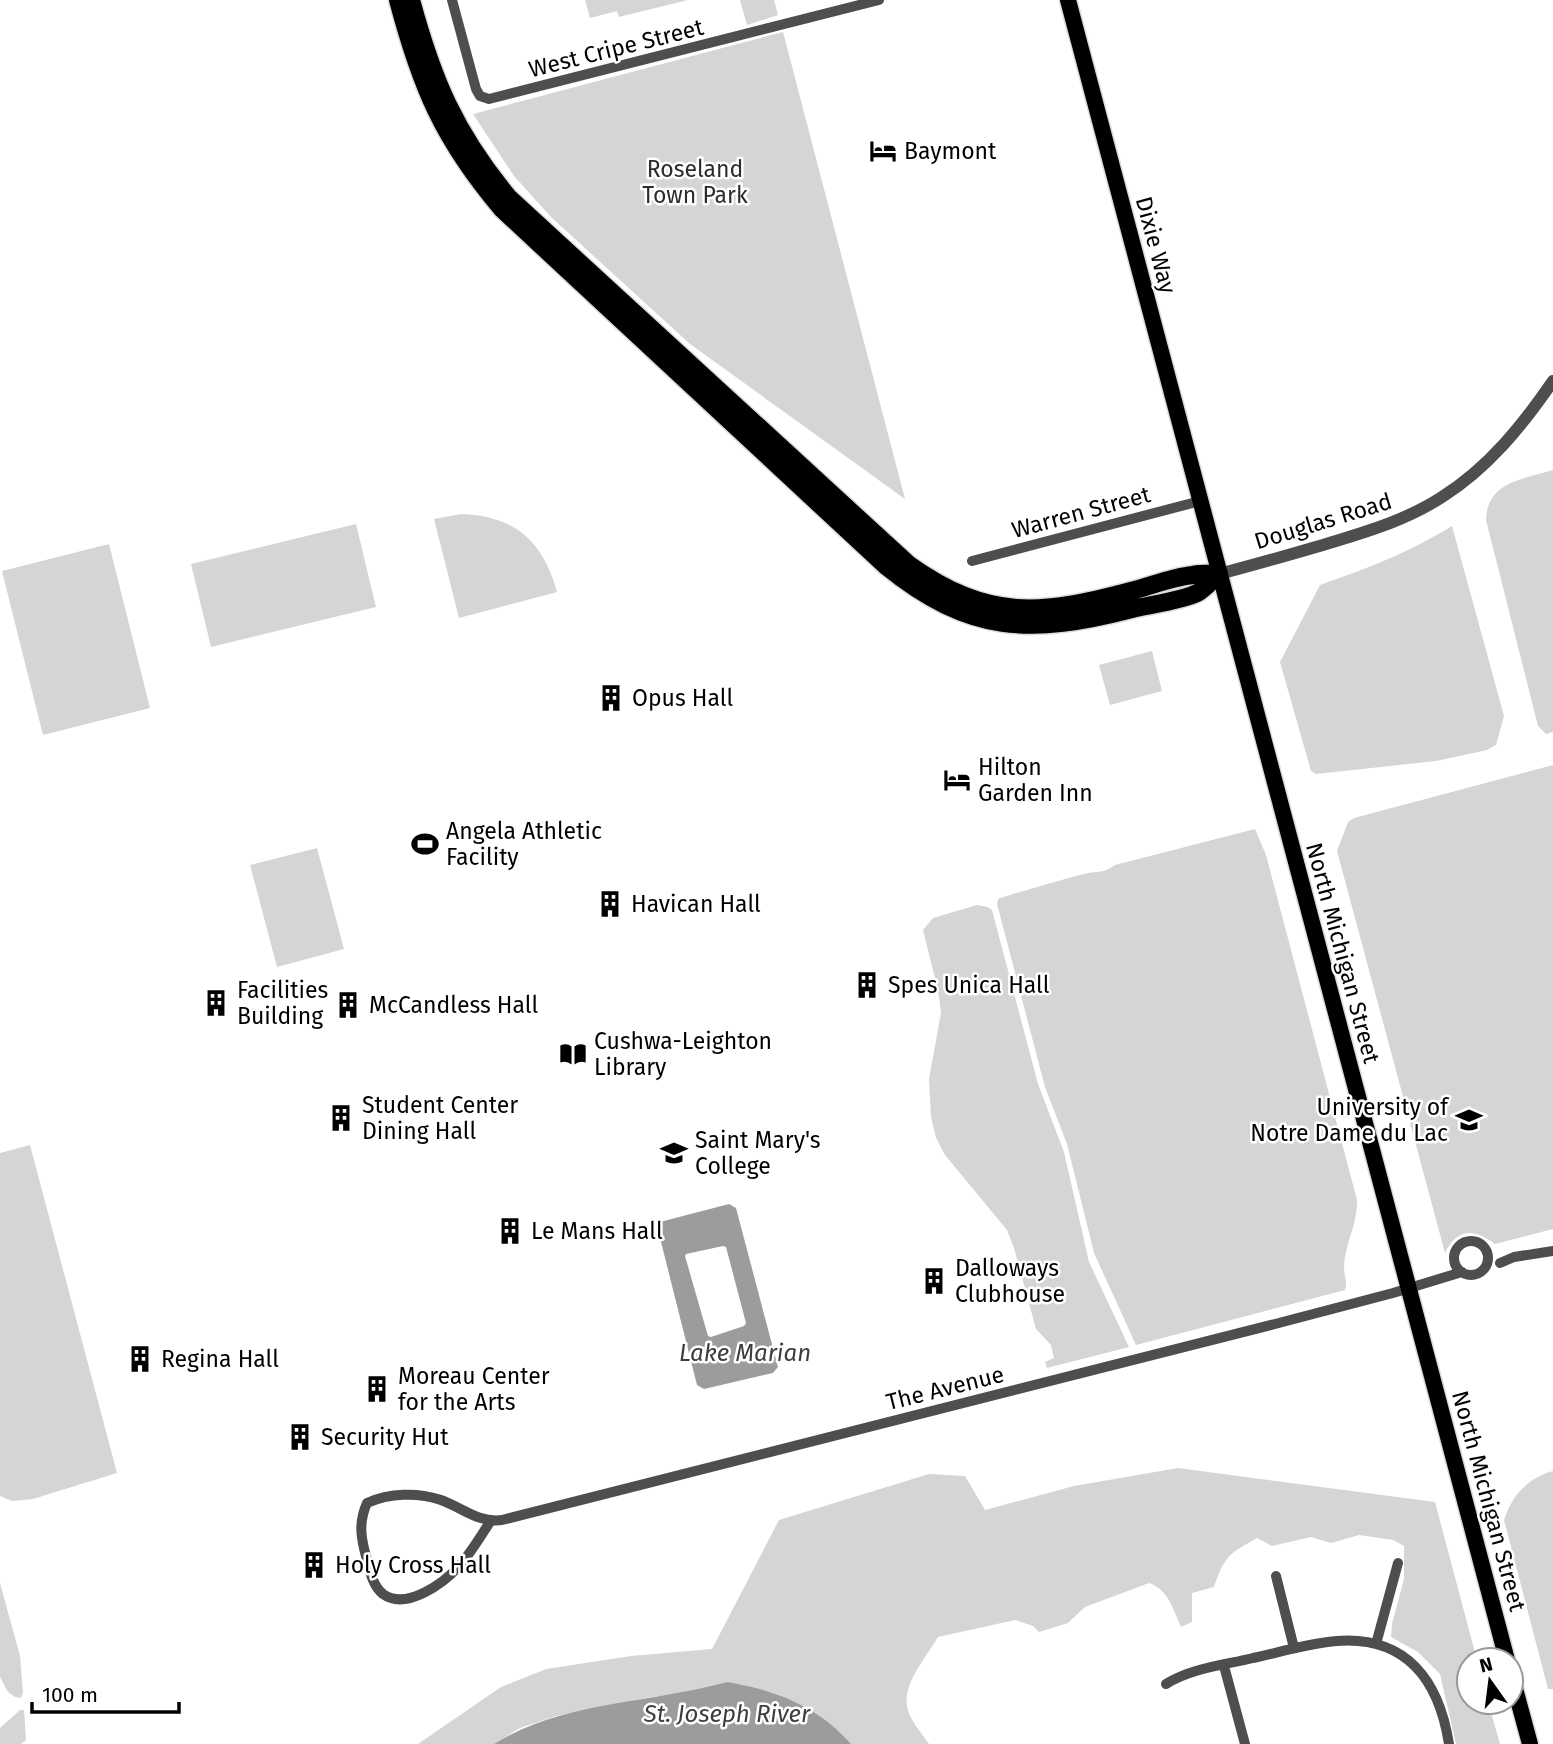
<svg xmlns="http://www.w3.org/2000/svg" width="1553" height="1744" viewBox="0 0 1553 1744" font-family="'Fira Sans',sans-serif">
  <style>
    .green { fill: #d5d5d5 }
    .water { fill: #9c9c9c; fill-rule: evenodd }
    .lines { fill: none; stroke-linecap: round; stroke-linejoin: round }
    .primary-casing { stroke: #dbdbdb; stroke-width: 19 }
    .motorway-casing { stroke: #dbdbdb; stroke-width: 21 }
    .minor { stroke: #4e4e4e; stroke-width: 10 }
    .tertiary { stroke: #4e4e4e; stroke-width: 12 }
    .primary { stroke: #000; stroke-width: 16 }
    .motorway { stroke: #000; stroke-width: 18 }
    .labels { text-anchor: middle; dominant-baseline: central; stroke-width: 5; stroke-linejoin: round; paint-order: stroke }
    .street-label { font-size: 23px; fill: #000; stroke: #fff }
    .poi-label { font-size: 23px; fill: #000; stroke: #fff; text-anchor: start }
    .park-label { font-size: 23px; fill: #2c2c2c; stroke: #fff }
    .water-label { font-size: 24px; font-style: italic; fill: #3d3d3d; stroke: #fff }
  </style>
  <rect width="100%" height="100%" fill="#fff"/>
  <!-- green -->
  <path class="green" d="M585 0H688L619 17 617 11 590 18Z
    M740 0H774L778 15 747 25Z
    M783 32 905 499 690 344 551 217 514 176 473 114Z
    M1553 470V732L1546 734 1538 726 1486 520C1487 482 1523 479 1553 470Z
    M461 514C515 516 543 541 557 592L459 618 434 519Z
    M356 524 376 607 211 647 191 564Z
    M1452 526 1504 716 1496 745 1487 750 1436 761 1316 774 1311 771 1280 662 1320 585C1368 568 1408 553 1452 526Z
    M109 544 150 708 43 735 2 571Z
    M1152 651 1162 691 1110 705 1099 665Z
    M1553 765V1229L1495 1244C1474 1228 1457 1228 1445 1253L1337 851 1348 822 1354 818Z
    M1255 829 1266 855 1357 1200C1358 1224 1344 1245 1344 1268 1344 1276 1348 1282 1345 1290L1136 1345 1094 1253 1067 1144 1045 1087 997 904 998 899 1003 897C1030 889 1057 881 1084 874 1098 870 1101 875 1115 865Z
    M317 848 344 949 277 967 250 865Z
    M977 905 988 907 992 910 1038 1084 1064 1152 1089 1262 1129 1347 1047 1368 1045 1362 1054 1358 1051 1345 1036 1329 1014 1248 1007 1230 945 1155 936 1138 931 1117 929 1079 941 1013 938 990 923 930 933 918Z
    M30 1145 117 1473 33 1499 12 1501 0 1496V1153Z
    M1178 1468 1435 1502 1477 1660H1469V1702H1488L1500 1744H1456L1440 1674 1418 1652 1391 1637 1392 1624 1404 1579V1546L1393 1540 1359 1535 1331 1543 1311 1537 1272 1546 1257 1538C1229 1554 1225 1555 1214 1587L1192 1593V1622L1181 1627C1173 1609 1168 1589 1149 1583L1085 1607 1068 1623 1039 1632 1033 1626 1015 1620 938 1637C927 1656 903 1683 907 1706 909 1720 922 1733 929 1744H851L848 1741 727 1682 691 1692 644 1698 556 1716 520 1728 494 1744H418L501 1687 546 1669 631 1656 712 1649 779 1520 929 1474 965 1476 985 1510 1074 1486Z
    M1553 1471V1689H1548L1504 1520C1512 1495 1528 1478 1553 1471Z
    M0 1583 20 1656 23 1693 21 1698 15 1697 8 1692 0 1677Z
    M20 1710H24L26 1740 21 1744H0V1728Z"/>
  <!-- water -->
  <path class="water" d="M729 1204 736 1208 778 1367 773 1373 704 1389 697 1385 658 1230 660 1222ZM723 1246 726 1247 746 1323 744 1326 711 1337 708 1336 685 1256 686 1254Z
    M727 1682C775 1690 818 1706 851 1744H494C566 1700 648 1704 727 1682Z"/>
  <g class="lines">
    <defs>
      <path id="primary" d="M1068 0 1507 1660
        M1511 1674 1530 1744"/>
      <path id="motorway" d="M398 0C421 87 443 139 502 209L886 566C970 634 1031 635 1132 609 1149 605 1185 600 1199 592 1206 587 1213 580 1219 574
        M411 0C433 81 455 133 509 198L908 564C988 621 1041 615 1131 591 1151 586 1172 577 1193 575 1201 573 1211 574 1219 574"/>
    </defs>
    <!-- primary casing -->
    <use href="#primary" class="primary-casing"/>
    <!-- motorway casing -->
    <use href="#motorway" class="motorway-casing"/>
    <!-- minor -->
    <path class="minor" d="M452 0 476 89 480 96 489 99 879 0
      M972 561 1200 501
      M1454 1258a17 17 0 1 1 34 0a17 17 0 1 1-34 0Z
      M1500 1263 1514 1257 1553 1251
      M490 1522C480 1537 471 1553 459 1566 444 1583 406 1611 383 1594 373 1586 370 1572 367 1560 361 1539 358 1523 367 1503 389 1493 418 1492 441 1500 463 1508 478 1523 502 1520L1275 1324 1393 1293 1462 1272
      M1276 1576 1294 1648
      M1376 1644 1398 1563
      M1224 1666 1245 1744
      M1166 1684C1191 1668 1225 1665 1253 1658 1281 1652 1309 1643 1337 1641 1407 1636 1439 1681 1449 1744"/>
    <!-- tertiary -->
    <path class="tertiary" d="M1219 574C1254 565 1288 555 1323 545 1365 532 1405 521 1442 497 1488 468 1522 426 1553 381"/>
    <!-- primary -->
    <use href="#primary" class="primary"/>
    <!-- motorway -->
    <use href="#motorway" class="motorway"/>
  </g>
  <!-- icons -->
  <defs>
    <symbol id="hotel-bare" viewBox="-9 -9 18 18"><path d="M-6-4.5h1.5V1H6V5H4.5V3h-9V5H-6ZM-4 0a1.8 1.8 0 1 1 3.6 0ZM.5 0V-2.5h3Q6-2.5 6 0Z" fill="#000" stroke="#fff" stroke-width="2.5" paint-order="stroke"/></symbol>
    <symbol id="building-bare" viewBox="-9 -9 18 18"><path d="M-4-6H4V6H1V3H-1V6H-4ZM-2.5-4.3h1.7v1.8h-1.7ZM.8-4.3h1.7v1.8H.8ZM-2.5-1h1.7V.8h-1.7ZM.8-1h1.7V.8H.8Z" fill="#000" stroke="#fff" stroke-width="2.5" paint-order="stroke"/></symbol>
    <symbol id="stadium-bare" viewBox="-9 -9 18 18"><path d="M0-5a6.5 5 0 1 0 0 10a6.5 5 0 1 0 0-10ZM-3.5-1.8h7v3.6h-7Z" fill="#000" stroke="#fff" stroke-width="2.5" paint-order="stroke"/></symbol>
    <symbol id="library-bare" viewBox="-9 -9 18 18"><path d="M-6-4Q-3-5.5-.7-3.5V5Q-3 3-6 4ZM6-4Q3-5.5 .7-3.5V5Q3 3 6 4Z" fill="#000" stroke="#fff" stroke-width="2.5" paint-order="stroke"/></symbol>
    <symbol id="university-bare" viewBox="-9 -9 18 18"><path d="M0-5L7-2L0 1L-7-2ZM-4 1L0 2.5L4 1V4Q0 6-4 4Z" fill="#000" stroke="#fff" stroke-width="2.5" paint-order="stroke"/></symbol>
  </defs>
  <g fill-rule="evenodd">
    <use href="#hotel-bare" x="864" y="132" width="38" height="38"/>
    <use href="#building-bare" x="592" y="679" width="38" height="38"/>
    <use href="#hotel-bare" x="938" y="761" width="38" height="38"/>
    <use href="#stadium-bare" x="406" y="825" width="38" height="38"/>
    <use href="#building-bare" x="591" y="885" width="38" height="38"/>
    <use href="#building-bare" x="848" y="966" width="38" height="38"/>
    <use href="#building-bare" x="197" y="984" width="38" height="38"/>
    <use href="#building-bare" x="329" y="986" width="38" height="38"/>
    <use href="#library-bare" x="554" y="1035" width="38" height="38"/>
    <use href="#building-bare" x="322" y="1099" width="38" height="38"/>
    <use href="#university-bare" x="1450" y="1101" width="38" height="38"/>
    <use href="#university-bare" x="655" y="1134" width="38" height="38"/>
    <use href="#building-bare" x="491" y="1212" width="38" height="38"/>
    <use href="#building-bare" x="915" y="1262" width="38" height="38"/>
    <use href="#building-bare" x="121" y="1340" width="38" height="38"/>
    <use href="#building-bare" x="358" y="1370" width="38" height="38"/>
    <use href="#building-bare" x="281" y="1418" width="38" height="38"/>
    <use href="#building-bare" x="295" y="1546" width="38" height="38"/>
  </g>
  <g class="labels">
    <!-- street labels -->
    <g class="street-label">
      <text transform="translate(616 48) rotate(-14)">West Cripe Street</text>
      <text transform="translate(1156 245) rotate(75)">Dixie Way</text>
      <text transform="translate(1081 512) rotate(-15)">Warren Street</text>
      <text transform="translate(1323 521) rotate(-17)">Douglas Road</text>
      <text transform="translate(1343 953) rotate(75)">North Michigan Street</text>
      <text transform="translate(945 1388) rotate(-14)">The Avenue</text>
      <text transform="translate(1489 1501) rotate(75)">North Michigan Street</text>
    </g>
    <!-- poi labels -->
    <g class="poi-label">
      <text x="904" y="151">Baymont</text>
      <text x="632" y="698">Opus Hall</text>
      <text x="978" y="767">Hilton<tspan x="978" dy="26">Garden Inn</tspan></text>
      <text x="446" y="831">Angela Athletic<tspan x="446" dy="26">Facility</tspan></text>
      <text x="631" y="904">Havican Hall</text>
      <text x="888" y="985">Spes Unica Hall</text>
      <text x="237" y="990">Facilities<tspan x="237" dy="26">Building</tspan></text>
      <text x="369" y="1005">McCandless Hall</text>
      <text x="594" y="1041">Cushwa-Leighton<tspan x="594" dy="26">Library</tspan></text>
      <text x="362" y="1105">Student Center<tspan x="362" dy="26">Dining Hall</tspan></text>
      <text x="1448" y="1107" text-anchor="end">University of<tspan x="1448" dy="26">Notre Dame du Lac</tspan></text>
      <text x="695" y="1140">Saint Mary's<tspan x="695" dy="26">College</tspan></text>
      <text x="531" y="1231">Le Mans Hall</text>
      <text x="955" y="1268">Dalloways<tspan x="955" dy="26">Clubhouse</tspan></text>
      <text x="161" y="1359">Regina Hall</text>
      <text x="398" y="1376">Moreau Center<tspan x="398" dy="26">for the Arts</tspan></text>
      <text x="321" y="1437">Security Hut</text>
      <text x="335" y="1565">Holy Cross Hall</text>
    </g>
    <!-- park labels -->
    <g class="park-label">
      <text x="695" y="169">Roseland<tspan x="695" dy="26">Town Park</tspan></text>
    </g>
    <!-- water labels -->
    <g class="water-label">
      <text x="745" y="1353">Lake Marian</text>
      <text x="727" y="1714">St. Joseph River</text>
    </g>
  </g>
  <!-- north arrow -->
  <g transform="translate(1490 1681) rotate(346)"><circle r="33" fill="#ffffff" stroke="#999999" stroke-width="2"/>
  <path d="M0-5L12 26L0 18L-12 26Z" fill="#000000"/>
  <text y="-10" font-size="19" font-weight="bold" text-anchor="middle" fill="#000000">N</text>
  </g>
  <!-- scale -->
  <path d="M32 1702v10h147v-10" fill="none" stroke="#000000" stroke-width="3.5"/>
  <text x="42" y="1702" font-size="21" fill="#000000" stroke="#ffffff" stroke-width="5" paint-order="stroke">100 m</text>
</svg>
